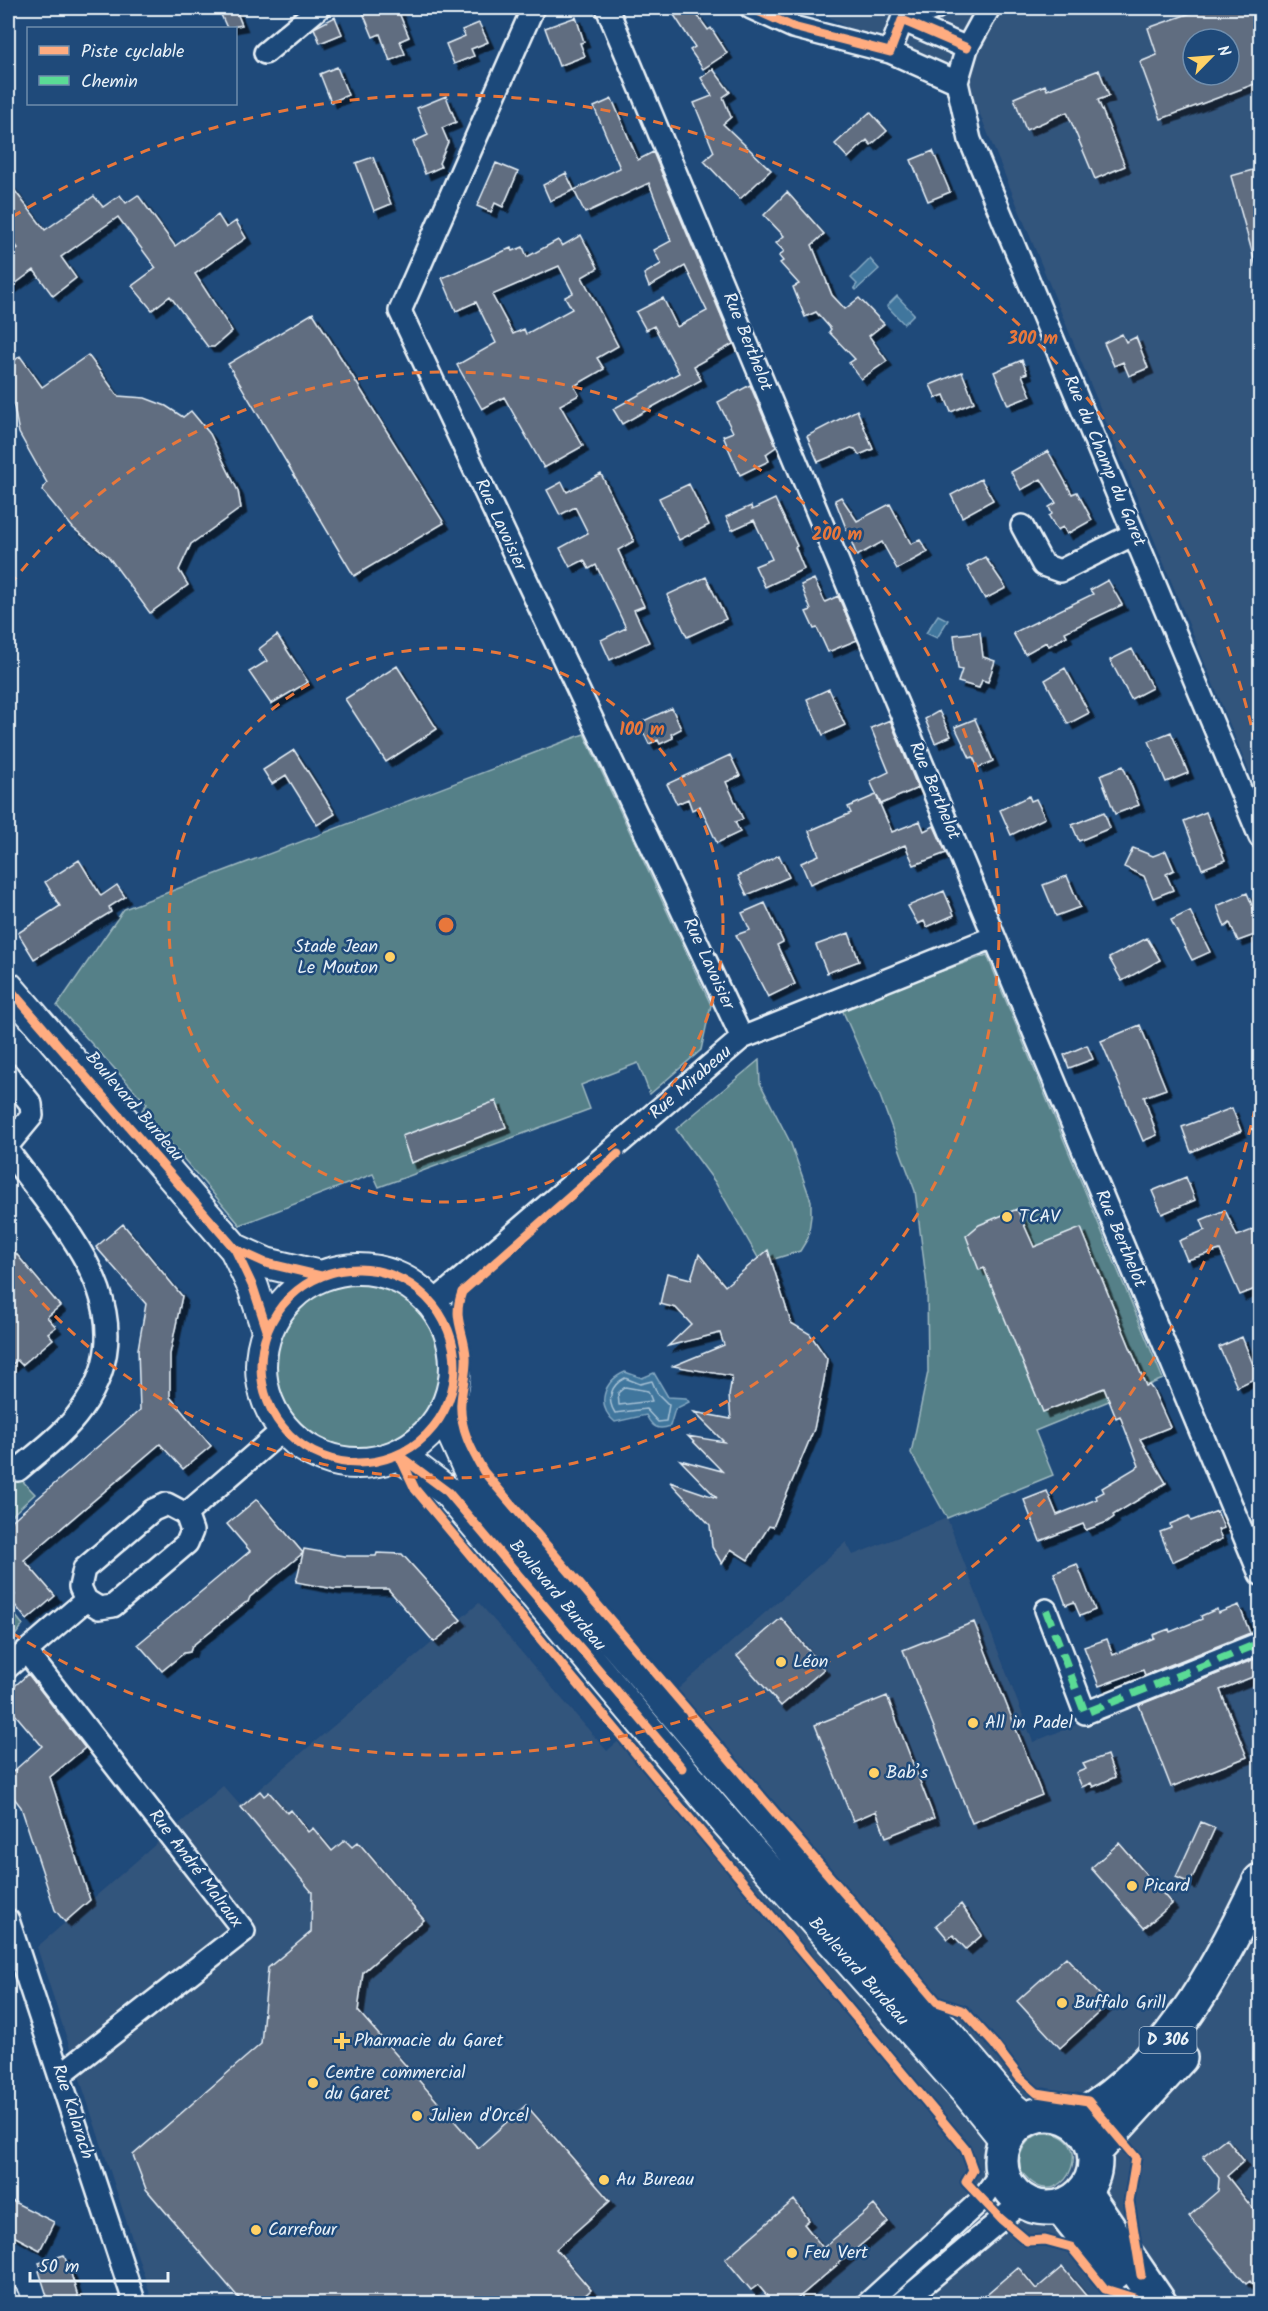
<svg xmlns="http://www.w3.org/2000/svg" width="1268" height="2311" viewBox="0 0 1268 2311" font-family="Kalam,sans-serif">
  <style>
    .built { fill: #33547c; fill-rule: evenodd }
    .green { fill: #548088; stroke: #9eb8c0; stroke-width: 1.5 }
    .water { fill: #40769d; stroke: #83a7c1; stroke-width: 1.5 }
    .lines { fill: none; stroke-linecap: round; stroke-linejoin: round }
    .shore { stroke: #a5c0d4; stroke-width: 1.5 }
    .building { fill: #616d80; stroke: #e8f1f8; stroke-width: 1.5; fill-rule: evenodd; filter: url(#shadow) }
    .street-casing { stroke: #e8f1f8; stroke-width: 26 }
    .secondary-casing { stroke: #e8f1f8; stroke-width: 34 }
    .primary-casing { stroke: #e8f1f8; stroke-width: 38 }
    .street { stroke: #1f4a7a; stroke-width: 21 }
    .secondary { stroke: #1f4a7a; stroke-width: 30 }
    .primary { stroke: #1f4a7a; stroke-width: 33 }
    .quiet { stroke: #5adb95; stroke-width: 8; stroke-dasharray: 15 8; stroke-linecap: butt }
    .cycleway-casing { stroke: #1f4a7a; stroke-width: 13 }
    .cycleway { stroke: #ffac80; stroke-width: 9 }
    .ring { fill: none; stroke: #e8773b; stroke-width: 3; stroke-dasharray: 10 8 }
    .poi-dot { fill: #ffd166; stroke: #1f4a7a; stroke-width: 2 }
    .labels { text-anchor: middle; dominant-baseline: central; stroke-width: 5; stroke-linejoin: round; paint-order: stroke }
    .shield { fill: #1f4a7a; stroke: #acbfd2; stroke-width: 1.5 }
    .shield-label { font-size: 16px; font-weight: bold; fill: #e8f1f8 }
    .street-label { font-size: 18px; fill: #e8f1f8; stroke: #1f4a7a }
    .poi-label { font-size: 18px; fill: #e8f1f8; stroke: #1f4a7a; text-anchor: start }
    .centre { fill: #e8773b; stroke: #1f4a7a; stroke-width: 3 }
    .ring-label { font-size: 18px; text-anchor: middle; font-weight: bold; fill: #e8773b; stroke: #1f4a7a; stroke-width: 5; stroke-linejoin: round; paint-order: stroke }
  </style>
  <defs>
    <filter id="shadow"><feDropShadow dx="5.5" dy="5.5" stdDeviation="0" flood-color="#0009"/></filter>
  </defs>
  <rect width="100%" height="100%" fill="#1f4a7a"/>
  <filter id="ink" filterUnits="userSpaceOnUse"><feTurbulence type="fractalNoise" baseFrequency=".0167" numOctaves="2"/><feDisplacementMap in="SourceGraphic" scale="12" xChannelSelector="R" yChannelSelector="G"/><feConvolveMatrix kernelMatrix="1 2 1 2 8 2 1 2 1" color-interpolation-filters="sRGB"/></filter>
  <g filter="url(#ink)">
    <!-- built -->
    <path class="built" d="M818 8H1260V798L979 112 820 11ZM1193 39H1229V75H1193Z
      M947 1518 1033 1742 1260 1651V2303H153L37 1947 223 1786 240 1805 479 1603 607 1751 846 1542 853 1555Z"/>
    <!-- green -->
    <path class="green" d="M584 734 711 1005 701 1050 650 1094 638 1063 581 1085 590 1109 379 1187 373 1174 240 1225 142 1110 147 1104 57 1006 124 909Z
      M987 955 1163 1379 1035 1431 1053 1475 947 1518 911 1453 928 1372 927 1286 915 1191 880 1096 841 1007Z
      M759 1060 760 1083 791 1144 811 1201V1216L808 1238 800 1251 761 1263 715 1182 676 1129Z
      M274 1367a84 84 0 1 1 168 0a84 84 0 1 1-168 0Z
      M8 1466 35 1494 8 1519Z
      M8 1606 23 1625 8 1645Z
      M1041 2133C1100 2130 1067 2214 1029 2180 1011 2164 1021 2141 1041 2133Z"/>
    <!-- water -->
    <path class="water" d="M870 259 879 269 856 290 854 288 857 284 851 278Z
      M897 296 914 314 904 324 887 306Z
      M938 615 948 620 937 638 926 633Z
      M625 1372 642 1378 654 1373 668 1397 686 1398 689 1402 675 1409 670 1426C658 1431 652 1427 646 1415L615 1422C595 1405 604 1381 625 1372Z"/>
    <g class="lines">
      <!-- shore -->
      <path class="shore" d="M625 1378 640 1384 652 1381 657 1393 669 1405 666 1421 658 1422 646 1409 615 1413C606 1399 611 1385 625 1378Z
        M625 1387 648 1391 652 1401 619 1405 618 1393Z"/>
    </g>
    <!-- building -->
    <path class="building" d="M218 8H235L242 25 227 28Z
      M361 8H397L409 37 400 41 405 54 390 61 380 34 373 37Z
      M687 8H692L708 30 711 28 727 53 703 69 690 50 695 47 674 15Z
      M1205 8H1260V82L1161 119 1140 62 1157 55 1148 28ZM1193 39H1229V75H1193Z
      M335 17 342 34 320 43 314 28Z
      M576 17 584 42 580 43 585 56 559 66 545 28Z
      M479 23 488 42 471 49 474 56 454 64 446 44 465 36 462 30Z
      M337 67 348 95 331 102 320 74Z
      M713 69 730 92 723 97 731 117 723 124 771 170 740 199 704 161 714 152 694 103 712 96 701 78Z
      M1099 70 1109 96 1098 100 1125 166 1095 179 1067 112 1026 130 1014 98 1045 85 1047 90Z
      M446 96 456 122 442 128 448 142 439 163 441 167 425 174 413 142 428 135 417 108Z
      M612 99 638 160 653 152 733 344 694 366 701 380 622 424 613 409 679 373 654 326 646 330 636 312 663 298 677 327 707 311 685 266 649 287 644 274 661 264 654 250 671 241 649 183 585 213 574 190 620 168 594 107Z
      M870 112 887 131 871 145 867 140 848 158 835 144Z
      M933 151 950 192 928 201 911 160Z
      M373 157 391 204 374 211 356 163Z
      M496 163 518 172 503 207 495 203 491 212 477 206Z
      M1260 168V265L1256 266 1231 176Z
      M566 173 574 190 550 201 543 185Z
      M8 182 45 230 94 196 103 207 120 195 126 203 138 195 175 246 218 215 226 228 236 221 246 238 195 274 232 331 214 347H208L170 296 152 310 132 286 156 268 118 217 61 257 76 278 53 296 34 270 8 289V256L18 248 8 235Z
      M787 192 824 234 812 245 832 295 845 309 859 298 884 324 869 336 887 361 861 379 849 363 855 359 829 332 831 329 816 312 805 317 793 287 799 284 780 263 783 261 779 256 784 251 776 243 784 236 764 215Z
      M581 235 598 268 582 277 618 346 597 358 604 369 574 386 579 395 560 405 583 446 544 468 504 397 482 409 457 365 496 343 476 302 456 311 442 278 511 248 513 251 523 247 527 257 558 240 562 246ZM559 266 573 293 565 297 572 309 526 334 524 329 513 334 492 295Z
      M313 313 444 523 354 576 228 364Z
      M1122 334 1126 342 1136 337 1148 368 1129 376 1123 362 1114 366 1104 343Z
      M88 355 118 396 145 398 166 406 183 417 191 411 210 434 238 491 241 508 191 544 179 570 188 585 150 613 108 556 73 528 42 490 47 483 19 433 14 407 8 399V366L20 356 42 387Z
      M1022 360 1027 373 1022 375 1031 396 1008 405 994 372Z
      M962 372 974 402 951 412 944 395 936 398 930 385Z
      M750 385 776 447 766 454 769 461 740 475 723 436 733 432 718 402Z
      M857 410 873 449 859 455 855 449 851 448 818 462 807 436Z
      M1048 451 1072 494 1077 492 1092 520 1067 534 1063 527 1057 530 1049 516 1052 514 1049 507 1056 503 1041 479 1021 490 1011 472Z
      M601 474 634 541 618 550 644 606 634 610 649 642 610 660 601 640 626 628 596 565 589 569 584 560 570 567 560 548 588 533 575 507 560 515 547 490 562 482 567 492Z
      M981 479 993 500 962 517 951 495Z
      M689 484 709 525 679 540 659 498Z
      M841 497 857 521 890 504 911 544 920 540 928 552 897 569 882 542 857 556 835 500Z
      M775 499 797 546 795 547 804 569 765 587 755 566 772 559 754 520 732 530 726 517 751 506 752 510Z
      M985 557 1006 588 985 599 967 567Z
      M706 577 726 619 687 637 667 595Z
      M814 579 825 602 838 596 857 640 828 652 817 628 814 629 806 612 811 610 801 585Z
      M1108 580 1122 605 1065 632 1067 636 1049 646 1046 642 1025 654 1013 633 1093 594 1090 590Z
      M980 632 983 657 995 661 988 682 982 680 979 688 958 682 962 670 958 669 954 635Z
      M277 635 308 682 271 704 249 672 267 661 259 649Z
      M1132 649 1152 688 1131 699 1110 660Z
      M397 666 437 729 386 762 345 699Z
      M1065 668 1089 713 1068 724 1045 680Z
      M829 689 845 725 823 735 807 699Z
      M672 708 681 729 671 734 673 738 660 744 658 740 649 744 639 723Z
      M939 711 951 736 935 743 925 719Z
      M975 719 993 761 978 768 973 757 970 758 955 727Z
      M890 720 918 788 881 804 870 781 889 772 871 728Z
      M1171 732 1188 773 1166 782 1149 741Z
      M294 750 335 814 317 825 286 775 272 784 263 770Z
      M730 755 740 776 726 782 743 819 735 822 740 832 717 843 700 806 692 810 688 799 677 804 667 784Z
      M1123 766 1139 805 1115 814 1100 775Z
      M876 795 892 832 920 821 924 831 934 826 946 853 914 865 905 845 810 884 801 863 819 855 809 831 851 813 848 807Z
      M1029 796 1031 801 1036 799 1045 818 1011 835 1000 810Z
      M1104 812 1110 828 1079 841 1072 825Z
      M1206 812 1225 860 1202 869 1184 821Z
      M1133 848 1153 856 1166 851 1174 870 1166 874 1173 890 1153 898 1144 876 1124 867Z
      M779 855 789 877 747 895 738 876Z
      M79 860 101 896 117 885 125 897 109 907 111 912 34 959 18 933 60 906 45 882Z
      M1067 876 1080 907 1056 916 1043 885Z
      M944 891 954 915 927 927 924 921 918 924 908 906Z
      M1247 893 1260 924V933L1238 941 1230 923 1225 927 1217 906Z
      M765 903 783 942 777 945 795 984 768 997 736 935 750 930 742 913Z
      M1190 911 1210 952 1192 960 1171 920Z
      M849 933 859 961 827 973 816 945Z
      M1147 938 1160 960 1122 981 1109 958Z
      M1140 1025 1166 1089 1144 1097 1157 1135 1143 1141 1101 1041Z
      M1087 1045 1093 1059 1069 1068 1064 1055Z
      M496 1101 506 1127 411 1163 402 1136Z
      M1232 1108 1241 1131 1191 1152 1182 1127Z
      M1186 1177 1195 1200 1162 1214 1152 1191Z
      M1017 1209 1034 1247 1081 1228 1146 1386 1149 1385 1153 1390 1170 1427 1140 1439 1166 1483 1113 1515 1114 1517 1107 1522 1086 1530 1083 1524 1040 1541 1024 1500 1047 1491 1057 1515 1097 1499 1096 1496 1104 1492 1102 1488 1139 1466 1120 1416 1116 1418 1104 1388 1043 1412 984 1268 979 1270 966 1236 979 1225Z
      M1225 1210 1237 1236 1260 1227V1287L1240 1295 1220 1250 1187 1260 1179 1241 1205 1230 1201 1220Z
      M123 1224 182 1296 170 1354V1397L211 1446 183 1469 160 1444 24 1560 55 1596 27 1620 10 1599 15 1595 8 1586V1524L140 1410 138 1349 146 1304 96 1247Z
      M8 1244 60 1306 47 1317 56 1327 48 1333 53 1339 22 1365 17 1360 8 1368Z
      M768 1250 791 1323 810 1334 827 1359 824 1380 814 1429 773 1527 769 1526 748 1560 731 1549 722 1564 712 1547 710 1525 670 1482 717 1498 680 1460 722 1471 688 1436 724 1442 694 1412 731 1419 729 1396 732 1376 673 1366 724 1345 720 1333 668 1346 691 1324 676 1308 660 1304 667 1273 691 1279 699 1254 725 1286Z
      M1242 1337 1258 1377 1237 1387 1219 1347Z
      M257 1499 303 1553 250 1597 248 1602 245 1603 192 1646 190 1652 184 1653 162 1671 138 1644 250 1551 227 1524Z
      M1217 1511 1224 1528 1218 1530 1222 1539 1172 1562 1160 1532 1171 1528 1170 1524 1189 1516 1191 1521Z
      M304 1549 344 1556H376L377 1553 402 1554 461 1620 434 1642 388 1589H334L296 1582Z
      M1077 1564 1095 1610 1080 1616 1074 1602 1066 1605 1054 1573Z
      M1239 1605 1250 1633 1145 1675 1143 1670 1099 1686 1084 1647 1107 1639 1113 1655 1154 1638 1153 1635 1169 1629 1170 1632 1202 1619 1201 1616 1217 1609 1218 1613Z
      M781 1618 824 1669 781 1706 737 1656Z
      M974 1622 1042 1795 972 1823 903 1650Z
      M1260 1657V1674L1220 1690 1247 1757 1171 1787 1139 1705Z
      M28 1674 85 1748 50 1777 90 1900 65 1922 55 1910 21 1807 8 1790V1776L42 1746 8 1706V1692Z
      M887 1696 934 1818 886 1837 876 1811 853 1821 815 1725Z
      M1107 1755 1115 1777 1093 1787 1091 1783 1082 1787 1076 1773 1086 1769 1083 1764Z
      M260 1791 264 1796 269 1792 287 1813 291 1810 308 1832 313 1828 332 1851 345 1840 352 1847 358 1842 424 1920 363 1972 358 2011 478 2148 526 2105 610 2201 556 2249 591 2290 575 2304H244L146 2189 133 2155 261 2044 268 1968 311 1932 312 1892 241 1807Z
      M1201 1822 1215 1828 1190 1883 1176 1877Z
      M1119 1843 1172 1904 1144 1928 1091 1868Z
      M961 1904 982 1935 966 1949 953 1935 948 1939 936 1925Z
      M1066 1957 1108 2004 1060 2048 1017 2001Z
      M1226 2138 1244 2161 1227 2176 1260 2218V2295L1250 2281 1246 2284 1189 2216 1218 2191 1219 2178 1203 2156Z
      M8 2199 54 2222 40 2250 8 2233Z
      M794 2200 809 2220 804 2224 823 2248 874 2205 888 2222 791 2304H774L758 2285 751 2290 725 2259Z
      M64 2255 72 2277 80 2304H50L47 2296 39 2271 42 2270 39 2263Z
      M1018 2267 1036 2289 1062 2267 1093 2304H975Z"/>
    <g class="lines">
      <defs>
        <path id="street" d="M533 8 400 311 742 1038
          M607 8 1260 1574
          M751 8 793 27 890 52 957 82
          M989 8 967 48 957 82 970 140 1260 837
          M902 20 936 8
          M890 52 902 20 967 48
          M265 53 319 8
          M1022 526 1043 565 1060 571 1134 534
          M8 1075 31 1104 32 1116 8 1145
          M8 1151C64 1228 151 1312 81 1410 65 1433 40 1451 18 1470
          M432 1304 742 1038 994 937
          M167 1504 186 1514 192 1531 187 1543 113 1606 99 1608 86 1600 80 1587 84 1569 153 1510Z
          M186 1514 284 1429
          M1046 1610 1085 1713 1260 1643
          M26 1651 244 1931 60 2075
          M8 1667 86 1600
          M8 1920 135 2304
          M8 2297 10 2304
          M867 2304 983 2198 1002 2171
          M900 2304 1023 2201"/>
        <path id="secondary" d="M8 987 235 1249 253 1287 267 1330
          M235 1249 266 1263 321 1276
          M261 1366a97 97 0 1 1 194 0a97 97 0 1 1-194 0Z
          M443 1413 471 1475 1009 2105 1026 2119
          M399 1455 448 1492 726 1822 969 2095 1006 2141"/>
        <path id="primary" d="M1001 2161a47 47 0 1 1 94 0a47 47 0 1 1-94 0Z
          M1073 2121C1163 2073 1218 1970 1260 1881
          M1094 2152 1180 2058
          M1084 2192 1160 2304
          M1061 2207 1114 2273"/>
      </defs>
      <!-- street casing -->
      <use href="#street" class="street-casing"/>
      <!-- secondary casing -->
      <use href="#secondary" class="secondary-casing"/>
      <!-- primary casing -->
      <use href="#primary" class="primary-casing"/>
      <!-- street -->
      <use href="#street" class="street"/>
      <!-- secondary -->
      <use href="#secondary" class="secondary"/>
      <!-- primary -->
      <use href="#primary" class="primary"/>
      <!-- quiet -->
      <path class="quiet" d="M1046 1610 1085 1713 1260 1643"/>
      <defs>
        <path id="cycleway" d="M751 8 793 27 890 52 902 20 967 48
          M8 987 235 1249 253 1287 267 1330
          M618 1154 462 1292C452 1319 464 1330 466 1356 467 1372 462 1386 461 1402 459 1428 472 1451 484 1472L937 2002 964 2011 994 2044 1020 2078 1037 2093 1088 2101 1136 2158 1129 2201 1141 2275
          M235 1249 266 1263 321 1276
          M261 1366a97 97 0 1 1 194 0a97 97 0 1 1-194 0Z
          M399 1455 415 1489 965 2148 973 2170 966 2182 1001 2219 1027 2241 1045 2240 1071 2247 1105 2289 1134 2298
          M401 1457 448 1492 682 1768"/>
      </defs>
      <!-- cycleway casing -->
      <use href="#cycleway" class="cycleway-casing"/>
      <!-- cycleway -->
      <use href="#cycleway" class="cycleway"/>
    </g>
  </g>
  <!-- distance rings -->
  <g class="ring">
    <circle cx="446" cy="925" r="277"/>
    <path d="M10 585A553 553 0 1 1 10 1265"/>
    <path d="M1259 1090A830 830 0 0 1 12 1633M12 217A830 830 0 0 1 1259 760"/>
  </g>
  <!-- markers -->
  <g class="poi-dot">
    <circle cx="390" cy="957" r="6"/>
    <circle cx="1007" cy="1217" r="6"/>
    <circle cx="781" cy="1662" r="6"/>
    <circle cx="973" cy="1723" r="6"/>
    <circle cx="874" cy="1773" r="6"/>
    <circle cx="1132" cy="1886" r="6"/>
    <circle cx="1062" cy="2003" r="6"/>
    <path d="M339 2032h6v6h6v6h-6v6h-6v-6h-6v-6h6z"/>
    <circle cx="313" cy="2083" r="6"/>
    <circle cx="417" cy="2116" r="6"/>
    <circle cx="604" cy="2180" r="6"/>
    <circle cx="256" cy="2230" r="6"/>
    <circle cx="792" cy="2253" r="6"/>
  </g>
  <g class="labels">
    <!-- shield labels -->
    <rect class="shield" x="1139.5" y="2027" width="57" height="26" rx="4.5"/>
    <g class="shield-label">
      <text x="1168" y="2040">D 306</text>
    </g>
    <!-- street labels -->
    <g class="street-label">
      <text transform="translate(747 342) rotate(68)">Rue Berthelot</text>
      <text transform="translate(1104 461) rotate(67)">Rue du Champ du Garet</text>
      <text transform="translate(500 525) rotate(65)">Rue Lavoisier</text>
      <text transform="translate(934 791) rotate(67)">Rue Berthelot</text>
      <text transform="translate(708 964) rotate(65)">Rue Lavoisier</text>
      <text transform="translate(691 1083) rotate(-41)">Rue Mirabeau</text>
      <text transform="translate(134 1107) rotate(49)">Boulevard Burdeau</text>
      <text transform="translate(1120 1239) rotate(67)">Rue Berthelot</text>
      <text transform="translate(557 1596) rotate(50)">Boulevard Burdeau</text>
      <text transform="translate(195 1869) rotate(53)">Rue André Malraux</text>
      <text transform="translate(858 1972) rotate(48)">Boulevard Burdeau</text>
      <text transform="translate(72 2112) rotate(72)">Rue Kalarach</text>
    </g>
    <!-- poi labels -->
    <g class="poi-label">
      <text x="378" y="947" text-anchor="end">Stade Jean<tspan x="378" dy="21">Le Mouton</tspan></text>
      <text x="1019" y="1217">TCAV</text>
      <text x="793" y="1662">Léon</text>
      <text x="985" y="1723">All in Padel</text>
      <text x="886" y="1773">Bab’s</text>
      <text x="1144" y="1886">Picard</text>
      <text x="1074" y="2003">Buffalo Grill</text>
      <text x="354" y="2041">Pharmacie du Garet</text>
      <text x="325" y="2073">Centre commercial<tspan x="325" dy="21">du Garet</tspan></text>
      <text x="429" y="2116">Julien d'Orcel</text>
      <text x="616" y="2180">Au Bureau</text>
      <text x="268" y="2230">Carrefour</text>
      <text x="804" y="2253">Feu Vert</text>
    </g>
  </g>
  <circle cx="446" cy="925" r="9" class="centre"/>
  <g class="ring-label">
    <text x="1033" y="344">300 m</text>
    <text x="837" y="540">200 m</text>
    <text x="642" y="735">100 m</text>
  </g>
  <!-- margin -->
  <rect width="1268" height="2311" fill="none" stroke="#1f4a7a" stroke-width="30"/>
  <rect x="15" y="15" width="1238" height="2281" fill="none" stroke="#e8f1f8" stroke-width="2" filter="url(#ink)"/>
  <!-- legend -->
  <rect x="27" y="27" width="210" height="78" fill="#1f4a7a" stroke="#6f8dac" stroke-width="1.5"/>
  <rect x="39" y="46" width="30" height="9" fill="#ffac80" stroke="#6f8dac" stroke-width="1.5"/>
  <text x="81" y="57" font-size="18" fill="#e8f1f8">Piste cyclable</text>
  <rect x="39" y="76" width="30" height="9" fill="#5adb95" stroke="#6f8dac" stroke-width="1.5"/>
  <text x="81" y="87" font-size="18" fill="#e8f1f8">Chemin</text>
  <!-- north arrow -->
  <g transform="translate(1211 57) rotate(65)"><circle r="28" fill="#1f4a7a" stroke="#6f8dac" stroke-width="1.5"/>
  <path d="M0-4.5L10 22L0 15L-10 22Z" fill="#ffd166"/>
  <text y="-9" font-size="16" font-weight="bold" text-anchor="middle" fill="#e8f1f8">N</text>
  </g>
  <!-- scale -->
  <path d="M30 2272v9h138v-9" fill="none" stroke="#e8f1f8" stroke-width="3"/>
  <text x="39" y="2272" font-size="18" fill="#e8f1f8" stroke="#1f4a7a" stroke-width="4.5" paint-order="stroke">50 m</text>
</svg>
